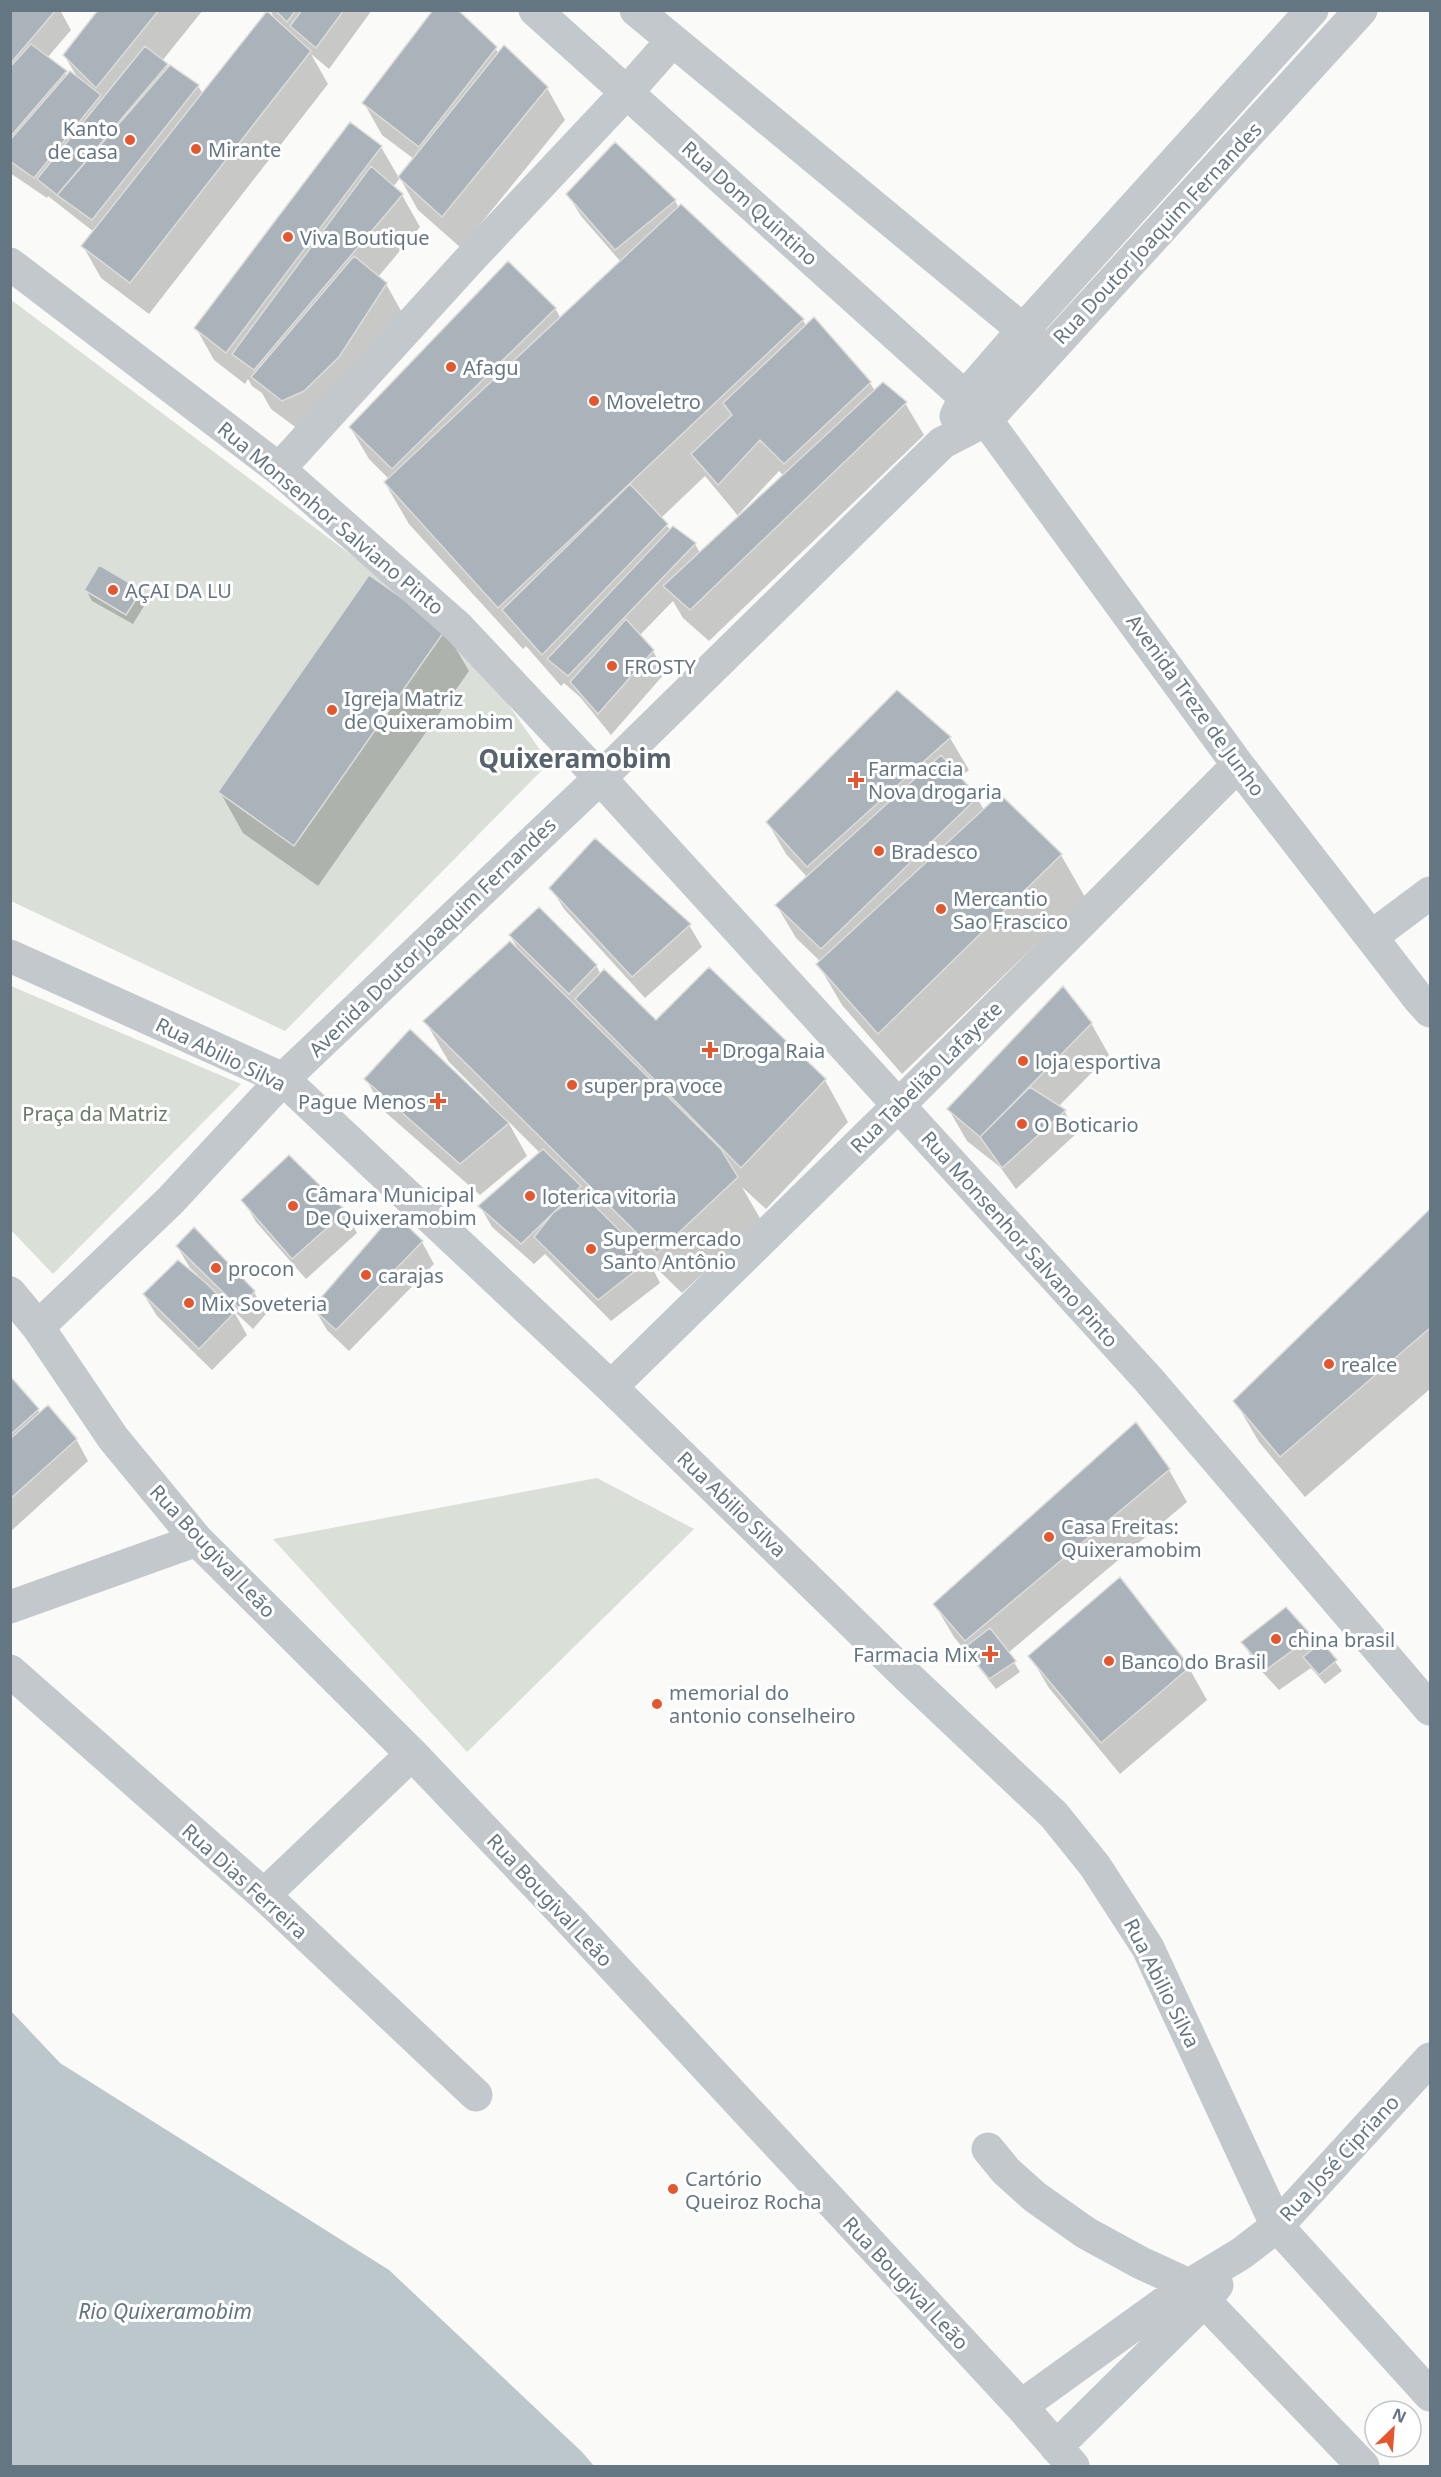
<svg xmlns="http://www.w3.org/2000/svg" width="1441" height="2477" viewBox="0 0 1441 2477" font-family="'Noto Sans',sans-serif">
  <style>
    .green { fill: #dadfd7 }
    .water { fill: #bbc7cb }
    .shadow { fill: #0003; fill-rule: evenodd }
    .building { fill: #aab3b9; stroke: #dcdcda; stroke-width: 1.5 }
    .lines { fill: none; stroke-linecap: round; stroke-linejoin: round }
    .minor { stroke: #c3c8cc; stroke-width: 33 }
    .poi-dot { fill: #e4572e; stroke: #fff; stroke-width: 2 }
    .labels { text-anchor: middle; dominant-baseline: central; stroke-width: 6; stroke-linejoin: round; paint-order: stroke }
    .poi-label { font-size: 20px; fill: #657683; stroke: #fff; text-anchor: start }
    .street-label { font-size: 20px; fill: #657683; stroke: #fff }
    .park-label { font-size: 20px; fill: #687a64; stroke: #fff }
    .water-label { font-size: 21px; font-style: italic; fill: #60757c; stroke: #fff }
    .district-label { font-size: 26px; font-weight: bold; fill: #57646e; stroke: #fff }
  </style>
  <rect width="100%" height="100%" fill="#fafaf8"/>
  <!-- green -->
  <path class="green" d="M10 299 462 638 549 763 285 1031 11 901Z
    M11 986 241 1084 53 1274 11 1230Z
    M597 1478 694 1529 467 1752 273 1539Z"/>
  <!-- water -->
  <path class="water" d="M11 2011 60 2063 389 2270 582 2452 594 2466H11Z"/>
  <!-- shadow -->
  <path class="shadow" d="M10 10H60L71 30 47 58 68 76 79 80 64 55 100 10H203L162 61 169 68 198 86 203 94 275 19 270 10H372L329 69 311 54 328 84 149 314 101 278 83 246 94 232 48 196 47 198 10 173Z
    M495 48 499 54 547 88 565 120 461 248 418 210 400 178 393 187 402 195 420 227 378 277 386 284 404 316 302 432 271 409 262 393 252 386 248 379 245 384 214 360 196 328 381 147 399 178 414 159 382 135 364 103Z
    M615 144 675 201 679 208 681 206 803 320 806 326 814 319 870 383 875 391 905 403 924 435 709 641 683 618 673 601 639 636 653 651 665 673 611 735 580 697 564 683 561 686 526 646 523 649 409 524 385 483 389 479 369 459 350 427 555 308 561 319 621 262 581 216 568 195ZM779 471 784 476 739 517 737 516ZM705 476 739 517 700 553 695 544 671 531 661 518Z
    M86 590 141 591 147 601 133 624 92 601Z
    M445 630 469 671 318 886 243 833 220 792Z
    M950 738 969 770 959 778 977 798 984 810 1000 796 1061 855 1085 897 902 1074 842 1005 818 964 821 962 796 938 777 906 808 878 786 854 768 823Z
    M551 888 689 925 702 947 645 998 564 909Z
    M510 936 596 965 601 975 656 1022 825 1080 848 1122 766 1209 742 1187 761 1220 682 1293 649 1261 660 1283 611 1321 545 1254 534 1264 492 1227 480 1206 540 1153 507 1120 527 1156 480 1195 384 1111 366 1079 487 1104 489 1102 449 1062 425 1021 520 952Z
    M1091 1023 1109 1055 1058 1107 1065 1112 1077 1133 1016 1189 1000 1167 967 1141 949 1110Z
    M243 1200 345 1212 357 1233 306 1279 256 1222Z
    M1430 1211V1389L1305 1497 1259 1442 1235 1401Z
    M394 1215 422 1242 434 1264 349 1351 327 1330 314 1308Z
    M177 1246 254 1292 266 1314 253 1329 233 1310 247 1335 212 1370 157 1316 144 1295 198 1275 190 1268Z
    M10 1378 41 1414 76 1439 88 1461 10 1532Z
    M1169 1470 1187 1502 1008 1653 1020 1672 996 1689 954 1637 935 1605Z
    M1286 1609 1311 1637 1317 1648 1322 1644 1342 1671 1325 1684 1311 1668 1279 1690 1255 1664 1243 1642Z
    M1030 1656 1189 1668 1207 1700 1120 1774 1049 1688Z"/>
  <!-- building -->
  <path class="building" d="M10 10H56L10 64Z
    M98 10H159L96 88 63 55Z
    M275 10H296L287 22Z
    M302 10H344L316 48 290 26Z
    M433 10H458L497 47 419 147 362 103Z
    M267 11 311 51 130 283 81 246Z
    M31 44 67 71 10 137V67Z
    M504 45 548 87 442 217 398 177Z
    M145 46 168 64 57 195 37 179Z
    M170 65 199 85 92 220 57 195Z
    M70 71 101 95 34 178 10 161V140Z
    M350 122 382 146 226 353 194 328Z
    M615 142 676 200 615 250 566 194Z
    M371 166 403 194 254 370 232 354Z
    M681 204 804 319 498 608 384 482Z
    M354 256 387 283 339 357 304 391 282 401 251 377Z
    M508 261 556 308 392 469 349 427Z
    M814 317 871 382 784 464 760 440 718 485 691 454 732 415 723 403Z
    M883 382 907 402 690 610 663 586Z
    M630 484 668 524 542 655 502 610Z
    M673 526 696 543 568 676 547 659Z
    M99 565 142 590 126 615 84 590Z
    M369 575 446 629 294 846 218 792Z
    M626 619 654 650 598 714 570 682Z
    M897 690 951 737 807 867 766 822Z
    M941 755 978 797 821 949 775 905Z
    M1000 794 1062 854 878 1034 816 964Z
    M595 838 691 924 632 977 549 888Z
    M539 907 597 965 569 994 509 935Z
    M510 941 721 1149 738 1177 657 1253 423 1021Z
    M709 967 826 1079 741 1168 575 999 604 969 656 1020Z
    M1063 986 1092 1023 980 1137 947 1109Z
    M410 1029 509 1123 460 1164 364 1079Z
    M1030 1087 1066 1110 1002 1168 980 1137Z
    M543 1149 581 1186 521 1244 478 1206Z
    M289 1155 346 1211 292 1259 241 1200Z
    M580 1191 649 1260 598 1300 534 1237 553 1213 569 1202Z
    M1430 1209V1328L1280 1457 1233 1401Z
    M394 1213 423 1241 336 1330 312 1308Z
    M194 1227 255 1291 240 1309 176 1246Z
    M178 1260 206 1283 235 1312 199 1349 143 1294Z
    M10 1376 39 1409 10 1435Z
    M48 1405 77 1439 10 1499V1439Z
    M1136 1422 1170 1469 965 1641 933 1604Z
    M1120 1577 1190 1667 1101 1743 1028 1656Z
    M1286 1607 1312 1636 1266 1670 1241 1642Z
    M990 1628 1016 1661 989 1679 964 1648Z
    M1322 1642 1337 1660 1319 1675 1303 1657Z"/>
  <g class="lines">
    <!-- minor -->
    <path class="minor" d="M535 10 965 397 986 420 1238 765 1419 999 1430 1011
      M636 10 1023 330 1037 345
      M10 264 279 469 457 626 600 778 1148 1379 1430 1709
      M956 416 965 397 1023 330 1312 10
      M279 469 472 257 627 92 672 41
      M1371 937 1430 893
      M10 956 283 1079 611 1387 910 1679 1054 1815 1095 1866 1148 1948 1277 2226 1430 2395
      M10 1293 38 1327 113 1438 197 1540 412 1754 572 1922 1021 2406 1073 2466
      M38 1327 170 1201 283 1079 600 778 942 443 986 420 1361 10
      M611 1387 898 1106 1238 765
      M10 1607 197 1540
      M10 1671 264 1895 476 2095
      M264 1895 412 1754
      M988 2149 1006 2171 1035 2197 1086 2233 1141 2263 1189 2285 1363 2466
      M1021 2406 1189 2285 1242 2253 1277 2226 1430 2059
      M1056 2447 1204 2301 1217 2285"/>
  </g>
  <!-- markers -->
  <g class="poi-dot">
    <circle cx="130" cy="140" r="6"/>
    <circle cx="196" cy="149" r="6"/>
    <circle cx="288" cy="237" r="6"/>
    <circle cx="451" cy="367" r="6"/>
    <circle cx="594" cy="401" r="6"/>
    <circle cx="113" cy="590" r="6"/>
    <circle cx="612" cy="666" r="6"/>
    <circle cx="332" cy="710" r="6"/>
    <path d="M853 771h6v6h6v6h-6v6h-6v-6h-6v-6h6z"/>
    <circle cx="879" cy="851" r="6"/>
    <circle cx="941" cy="909" r="6"/>
    <path d="M707 1041h6v6h6v6h-6v6h-6v-6h-6v-6h6z"/>
    <circle cx="1023" cy="1061" r="6"/>
    <circle cx="572" cy="1085" r="6"/>
    <path d="M435 1092h6v6h6v6h-6v6h-6v-6h-6v-6h6z"/>
    <circle cx="1022" cy="1124" r="6"/>
    <circle cx="530" cy="1196" r="6"/>
    <circle cx="293" cy="1206" r="6"/>
    <circle cx="591" cy="1249" r="6"/>
    <circle cx="216" cy="1268" r="6"/>
    <circle cx="366" cy="1275" r="6"/>
    <circle cx="189" cy="1303" r="6"/>
    <circle cx="1329" cy="1364" r="6"/>
    <circle cx="1049" cy="1537" r="6"/>
    <circle cx="1276" cy="1639" r="6"/>
    <path d="M987 1645h6v6h6v6h-6v6h-6v-6h-6v-6h6z"/>
    <circle cx="1109" cy="1661" r="6"/>
    <circle cx="657" cy="1704" r="6"/>
    <circle cx="673" cy="2189" r="6"/>
  </g>
  <g class="labels">
    <!-- poi labels -->
    <g class="poi-label">
      <text x="118" y="128" text-anchor="end">Kanto<tspan x="118" dy="23">de casa</tspan></text>
      <text x="208" y="149">Mirante</text>
      <text x="300" y="237">Viva Boutique</text>
      <text x="463" y="367">Afagu</text>
      <text x="606" y="401">Moveletro</text>
      <text x="125" y="590">AÇAI DA LU</text>
      <text x="624" y="666">FROSTY</text>
      <text x="344" y="698">Igreja Matriz<tspan x="344" dy="23">de Quixeramobim</tspan></text>
      <text x="868" y="768">Farmaccia<tspan x="868" dy="23">Nova drogaria</tspan></text>
      <text x="891" y="851">Bradesco</text>
      <text x="953" y="898">Mercantio<tspan x="953" dy="23">Sao Frascico</tspan></text>
      <text x="722" y="1050">Droga Raia</text>
      <text x="1035" y="1061">loja esportiva</text>
      <text x="584" y="1085">super pra voce</text>
      <text x="426" y="1101" text-anchor="end">Pague Menos</text>
      <text x="1034" y="1124">O Boticario</text>
      <text x="305" y="1194">Câmara Municipal<tspan x="305" dy="23">De Quixeramobim</tspan></text>
      <text x="542" y="1196">loterica vitoria</text>
      <text x="603" y="1238">Supermercado<tspan x="603" dy="23">Santo Antônio</tspan></text>
      <text x="228" y="1268">procon</text>
      <text x="378" y="1275">carajas</text>
      <text x="201" y="1303">Mix Soveteria</text>
      <text x="1341" y="1364">realce</text>
      <text x="1061" y="1526">Casa Freitas:<tspan x="1061" dy="23">Quixeramobim</tspan></text>
      <text x="1288" y="1639">china brasil</text>
      <text x="978" y="1654" text-anchor="end">Farmacia Mix</text>
      <text x="1121" y="1661">Banco do Brasil</text>
      <text x="669" y="1692">memorial do<tspan x="669" dy="23">antonio conselheiro</tspan></text>
      <text x="685" y="2178">Cartório<tspan x="685" dy="23">Queiroz Rocha</tspan></text>
    </g>
    <!-- street labels -->
    <g class="street-label">
      <text transform="translate(750 203) rotate(42)">Rua Dom Quintino</text>
      <text transform="translate(1157 233) rotate(-47)">Rua Doutor Joaquim Fernandes</text>
      <text transform="translate(331 518) rotate(40)">Rua Monsenhor Salviano Pinto</text>
      <text transform="translate(1196 705) rotate(54)">Avenida Treze de Junho</text>
      <text transform="translate(432 937) rotate(-44)">Avenida Doutor Joaquim Fernandes</text>
      <text transform="translate(221 1054) rotate(26)">Rua Abilio Silva</text>
      <text transform="translate(926 1077) rotate(-45)">Rua Tabelião Lafayete</text>
      <text transform="translate(1020 1239) rotate(48)">Rua Monsenhor Salvano Pinto</text>
      <text transform="translate(732 1504) rotate(44)">Rua Abilio Silva</text>
      <text transform="translate(213 1551) rotate(47)">Rua Bougival Leão</text>
      <text transform="translate(245 1881) rotate(42)">Rua Dias Ferreira</text>
      <text transform="translate(550 1900) rotate(47)">Rua Bougival Leão</text>
      <text transform="translate(1162 1983) rotate(63)">Rua Abilio Silva</text>
      <text transform="translate(1339 2158) rotate(-47)">Rua José Cipriano</text>
      <text transform="translate(906 2283) rotate(47)">Rua Bougival Leão</text>
    </g>
    <!-- park labels -->
    <g class="park-label">
      <text x="95" y="1113">Praça da Matriz</text>
    </g>
    <!-- water labels -->
    <g class="water-label">
      <text x="165" y="2311">Rio Quixeramobim</text>
    </g>
    <!-- district labels -->
    <g class="district-label">
      <text x="575" y="758">Quixeramobim</text>
    </g>
  </g>
  <!-- border -->
  <rect width="1441" height="2477" fill="none" stroke="#657683" stroke-width="24"/>
  <!-- north arrow -->
  <g transform="translate(1393 2429) rotate(25)"><circle r="28" fill="#ffffff" stroke="#c1c8cd" stroke-width="1.5"/>
  <path d="M0-4.5L10 22L0 15L-10 22Z" fill="#e4572e"/>
  <text y="-9" font-size="16" font-weight="bold" text-anchor="middle" fill="#657683">N</text>
  </g>
</svg>
